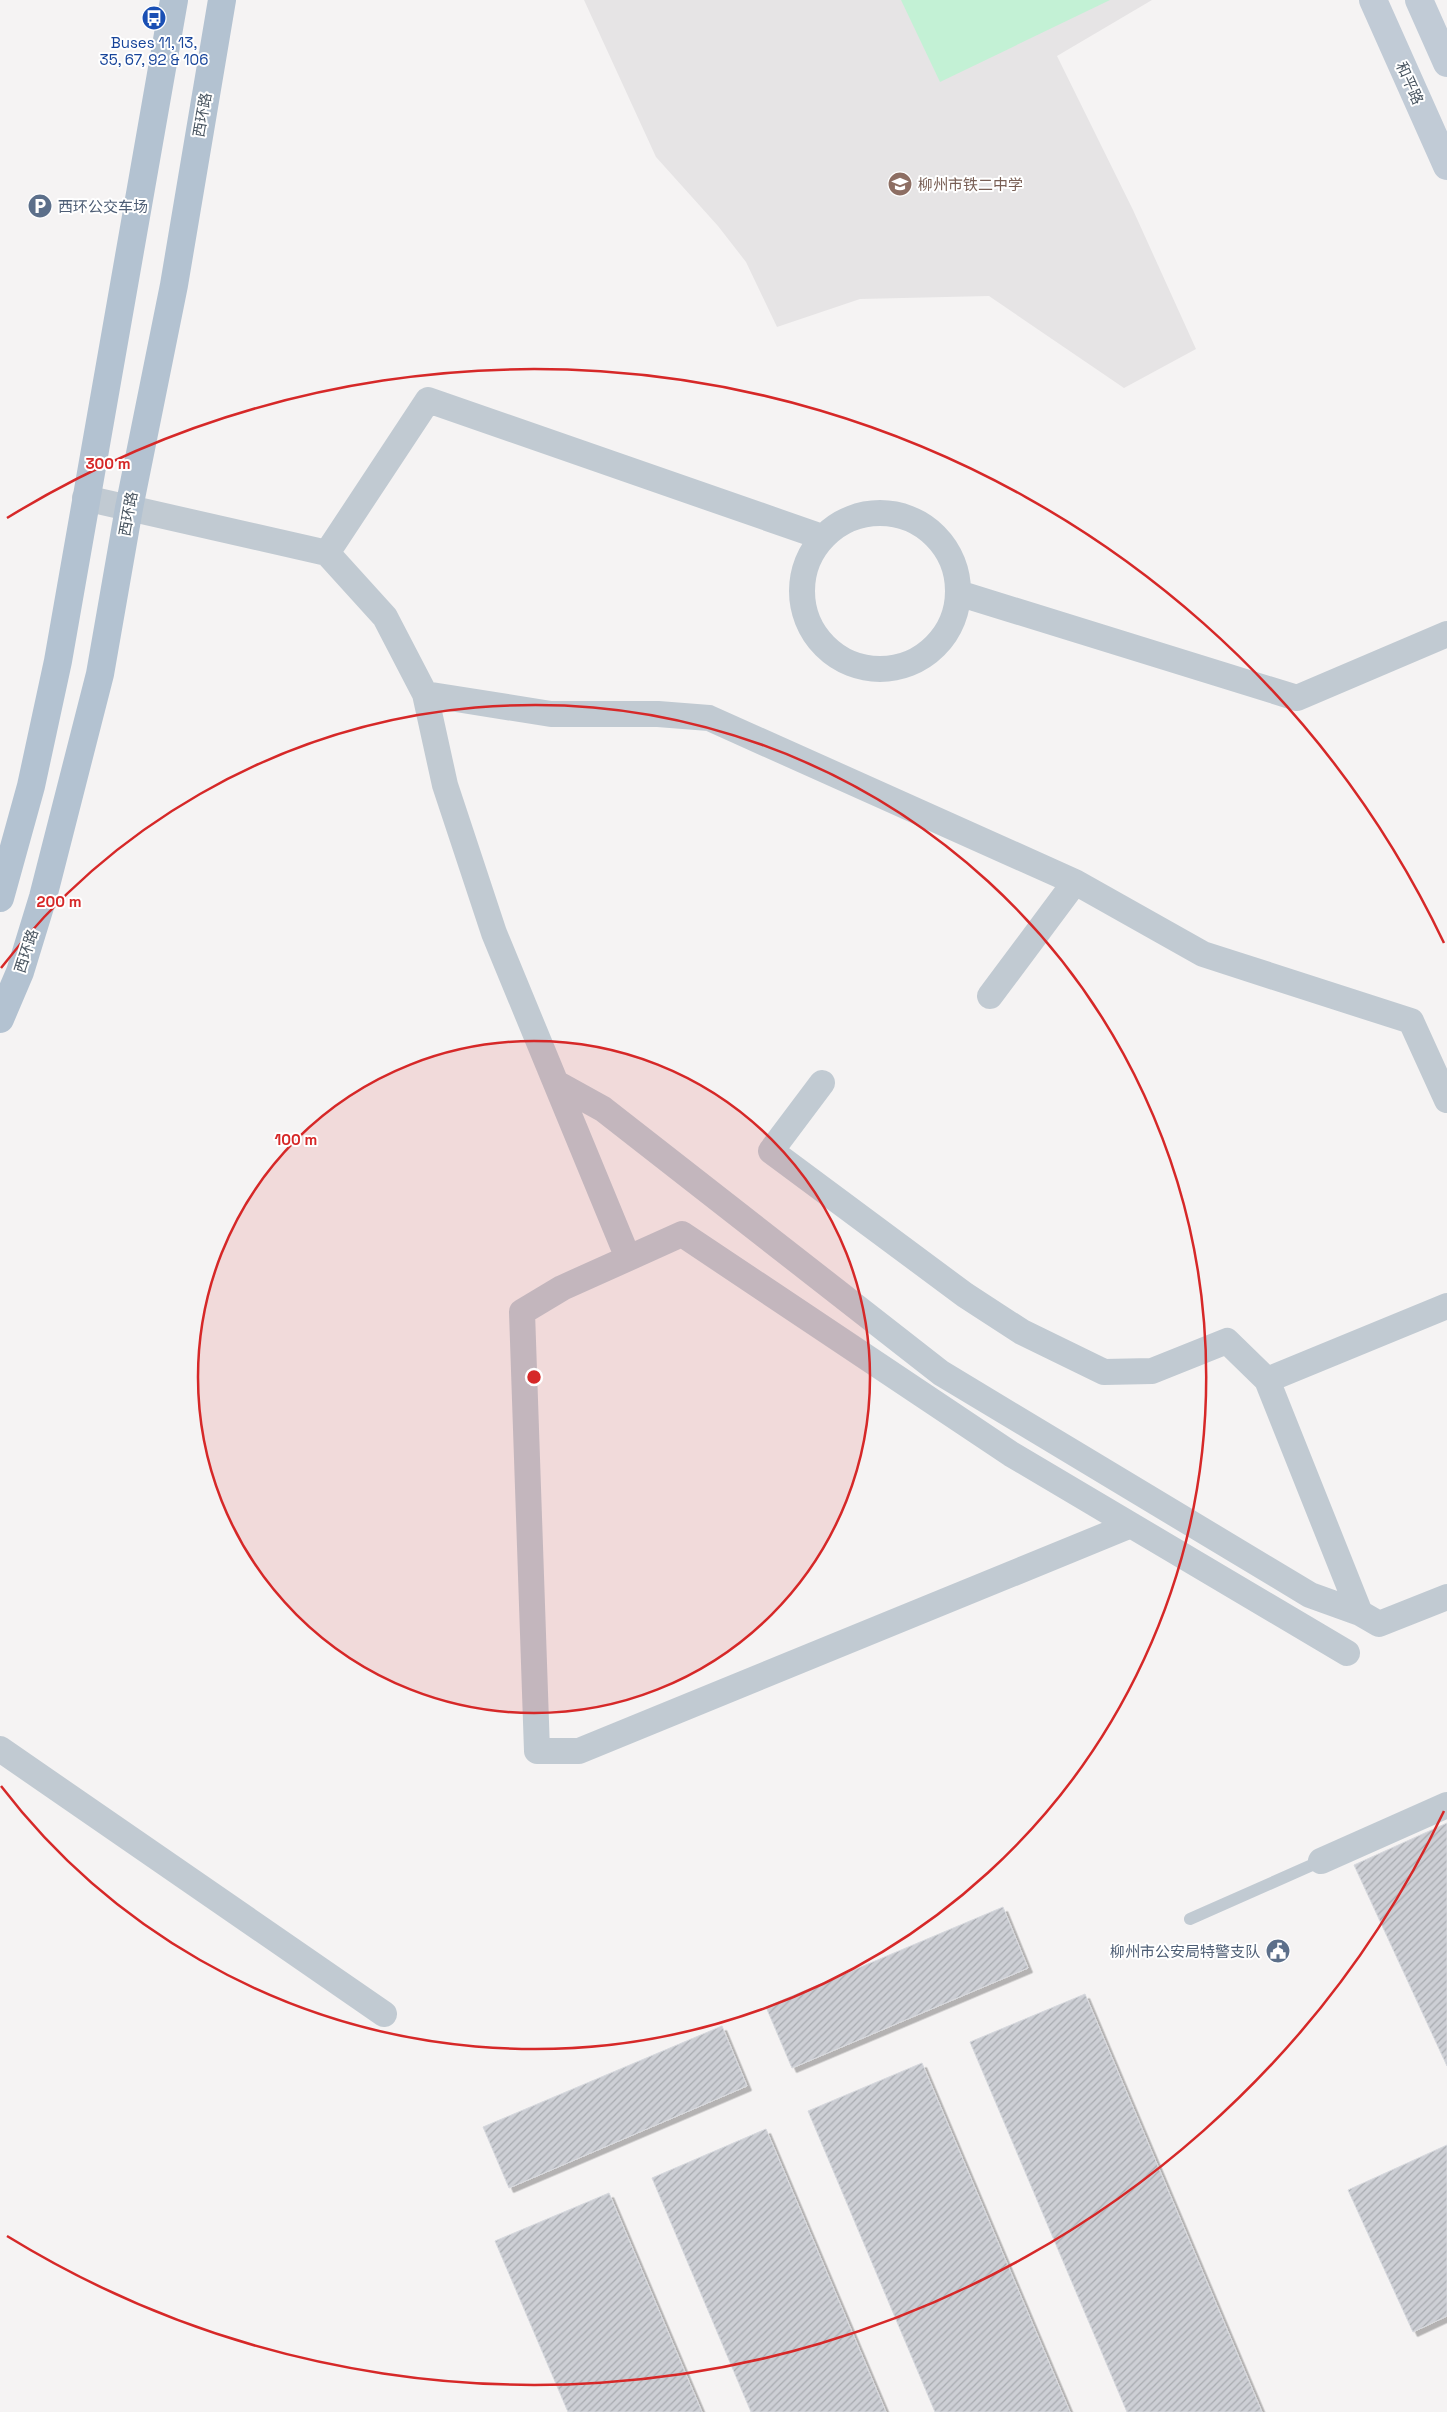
<svg xmlns="http://www.w3.org/2000/svg" width="1447" height="2412" viewBox="0 0 1447 2412" font-family="'Space Grotesk','Noto Sans SC',sans-serif">
  <style>
    .education { fill: #e6e4e5 }
    .pitch { fill: #c3f1d5 }
    .building { fill: url(#building-hatch); stroke: #d7d9de; filter: url(#shadow) }
    .lines { fill: none; stroke-linecap: round; stroke-linejoin: round }
    .service { stroke: #c1cad2; stroke-width: 12 }
    .minor { stroke: #c1cad2; stroke-width: 26 }
    .secondary { stroke: #c1cbd6; stroke-width: 28 }
    .primary { stroke: #b3c2d1; stroke-width: 28 }
    .ring { fill: none; stroke: #d62828; stroke-width: 2.5 }
    .labels { text-anchor: middle; dominant-baseline: central; stroke-width: 4; stroke-linejoin: round; paint-order: stroke }
    .transit-label { font-size: 15px; fill: #164399; stroke: #fff }
    .street-label { font-size: 15px; fill: #4a5661; stroke: #fff }
    .education-label { font-size: 15px; fill: #785e54; stroke: #fff; text-anchor: start }
    .service-label { font-size: 15px; fill: #4e5e75; stroke: #fff; text-anchor: start }
    .centre { fill: #d62828; stroke: #fff; stroke-width: 2.5 }
    .ring-label { font-size: 15px; text-anchor: middle; font-weight: bold; fill: #d62828; stroke: #fff; stroke-width: 4; stroke-linejoin: round; paint-order: stroke }
  </style>
  <defs>
    <pattern id="building-hatch" width="6" height="6" patternUnits="userSpaceOnUse" patternTransform="scale(1.25)"><rect width="6" height="6" fill="#cdcfd5"/><path d="M-1 1l2-2M0 6l6-6M5 7l2-2" fill="none" stroke="#a8abb0"/></pattern>
    <filter id="shadow"><feDropShadow dx="4.5" dy="4.5" stdDeviation="0" flood-color="#0004"/></filter>
  </defs>
  <rect width="100%" height="100%" fill="#f5f3f3"/>
  <!-- education -->
  <path class="education" d="M584 0H1152L1057 56 1133 210 1196 349 1124 388 989 296 860 299 777 327 746 262 718 226 656 157Z"/>
  <!-- pitch -->
  <path class="pitch" d="M901 0H1110L940 82Z"/>
  <!-- building -->
  <path class="building" d="M1447 1823V2066L1354 1865Z
    M1003 1907 1028 1968 792 2068 766 2007Z
    M1085 1994 1262 2412H1127L970 2042Z
    M722 2026 747 2086 509 2188 483 2127Z
    M922 2063 1070 2412H935L808 2111Z
    M766 2129 886 2412H751L652 2178Z
    M1447 2145V2316L1413 2332 1348 2190Z
    M609 2193 702 2412H568L495 2241Z"/>
  <g class="lines">
    <!-- service -->
    <path class="service" d="M1190 1919 1321 1861"/>
    <!-- minor -->
    <path class="minor" d="M85 498 327 553 385 617 425 694 445 785 494 933 628 1258
      M802 591a78 78 0 1 1 156 0a78 78 0 1 1-156 0Z
      M327 553 428 400 822 537
      M958 593 1297 698 1447 634
      M425 694 551 714H658L709 718 1075 882 1203 954 1411 1021 1447 1100
      M990 996 1075 882
      M556 1083 603 1109 941 1373 1310 1595 1360 1613 1379 1624 1447 1597
      M822 1083 771 1151 965 1295 1022 1332 1104 1372 1152 1371 1227 1341 1267 1380 1360 1613
      M1267 1380 1447 1306
      M1131 1525 579 1751H537L522 1312 562 1288 682 1234 1011 1454 1347 1653
      M0 1749 384 2014
      M1321 1861 1447 1805"/>
    <!-- secondary -->
    <path class="secondary" d="M1373 0 1447 166
      M1419 0 1447 63"/>
    <!-- primary -->
    <path class="primary" d="M0 898 31 786 58 661 174 0
      M0 1019 20 972 43 897 100 674 129 508 174 285 222 0"/>
  </g>
  <!-- distance rings -->
  <circle cx="534" cy="1377" r="336" fill="#d62828" fill-opacity=".12"/>
  <g class="ring">
    <circle cx="534" cy="1377" r="336"/>
    <path d="M1 968A672 672 0 1 1 1 1786"/>
    <path d="M1444 1811A1008 1008 0 0 1 7 2236M7 518A1008 1008 0 0 1 1444 943"/>
  </g>
  <!-- icons -->
  <defs>
    <symbol id="bus-disc" viewBox="-11 -11 22 22"><circle r="9.5" fill="#1a4fb4" stroke="#fff"/><path d="M-5-6H5V4H4V6H2V4H-2V6H-4V4H-5ZM-3.5-4V0h7V-4ZM-3.5 1.2v1.5H-2V1.2ZM2 1.2v1.5H3.5V1.2Z" fill="#fff"/></symbol>
    <symbol id="school-disc" viewBox="-11 -11 22 22"><circle r="9.5" fill="#8d6e63" stroke="#fff"/><path d="M0-5L7-2L0 1L-7-2ZM-4 1L0 2.5L4 1V4Q0 6-4 4Z" fill="#fff"/></symbol>
    <symbol id="parking-disc" viewBox="-11 -11 22 22"><circle r="9.5" fill="#5c6f8a" stroke="#fff"/><path d="M-3.5-5.5H1a3.5 3.5 0 0 1 0 7H-1V5.5H-3.5ZM-1-3.4V-.6H.8a1.4 1.4 0 0 0 0-2.8Z" fill="#fff"/></symbol>
    <symbol id="civic-disc" viewBox="-11 -11 22 22"><circle r="9.5" fill="#5c6f8a" stroke="#fff"/><path d="M-.6-6.5H3V-4.5H.6V-3L4-1V1h2V6H-6V1h2V-1L-.6-3ZM-1.2 2.5V6h2.4V2.5Z" fill="#fff"/></symbol>
  </defs>
  <g fill-rule="evenodd">
    <use href="#bus-disc" x="140" y="4" width="28" height="28"/>
    <use href="#school-disc" x="886" y="170" width="28" height="28"/>
    <use href="#parking-disc" x="26" y="192" width="28" height="28"/>
    <use href="#civic-disc" x="1264" y="1937" width="28" height="28"/>
  </g>
  <g class="labels">
    <!-- transit labels -->
    <g class="transit-label">
      <text x="154" y="42">Buses 11, 13,<tspan x="154" dy="17">35, 67, 92 &amp; 106</tspan></text>
    </g>
    <!-- street labels -->
    <g class="street-label">
      <text transform="translate(1410 83) rotate(66)">和平路</text>
      <text transform="translate(202 115) rotate(-80)">西环路</text>
      <text transform="translate(128 514) rotate(-80)">西环路</text>
      <text transform="translate(26 951) rotate(-72)">西环路</text>
    </g>
    <!-- education labels -->
    <g class="education-label">
      <text x="918" y="184">柳州市铁二中学</text>
    </g>
    <!-- service labels -->
    <g class="service-label">
      <text x="58" y="206">西环公交车场</text>
      <text x="1260" y="1951" text-anchor="end">柳州市公安局特警支队</text>
    </g>
  </g>
  <circle cx="534" cy="1377" r="8" class="centre"/>
  <g class="ring-label">
    <text x="108" y="469">300 m</text>
    <text x="59" y="907">200 m</text>
    <text x="296" y="1145">100 m</text>
  </g>
</svg>
